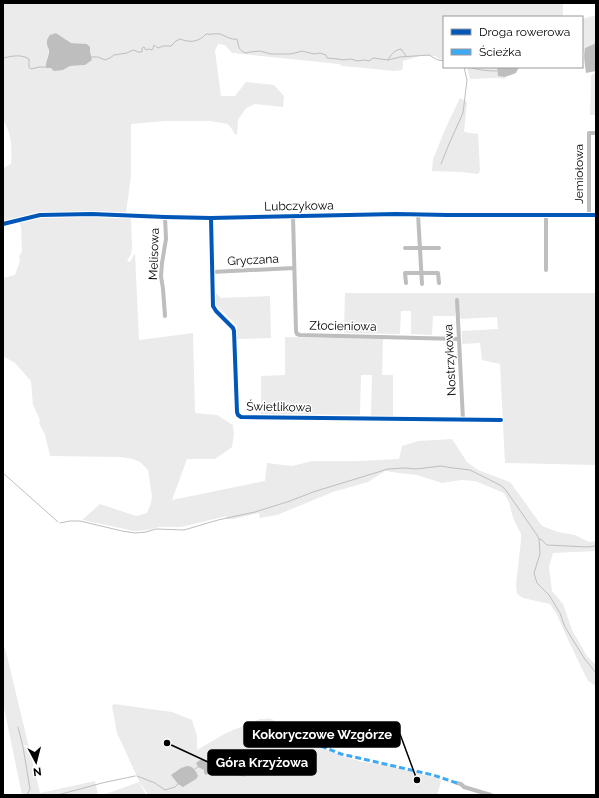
<svg xmlns="http://www.w3.org/2000/svg" width="599" height="798" viewBox="0 0 599 798" font-family="Raleway,sans-serif">
  <style>
    .green { fill: #ebebeb; fill-rule: evenodd }
    .water { fill: #bebebe }
    .lines { fill: none; stroke-linecap: round; stroke-linejoin: round }
    .stream { stroke: #bebebe; stroke-width: 1 }
    .street { stroke: #bebebe; stroke-width: 4 }
    .quiet { stroke: #3fa9f5; stroke-width: 3; stroke-dasharray: 6 3; stroke-linecap: butt }
    .cycleway-casing { stroke: #fff; stroke-width: 6 }
    .cycleway { stroke: #0057b8; stroke-width: 4 }
    .labels { text-anchor: middle; dominant-baseline: central; stroke-width: 3; stroke-linejoin: round; paint-order: stroke }
    .street-label { font-size: 12px; fill: #000; stroke: #fff }
    .leader { fill: none; stroke: #000; stroke-width: 1.5 }
    .callout-dot { fill: #000; stroke: #fff; stroke-width: 1.5 }
    .callout { fill: #000; stroke: #000; stroke-width: 1.5 }
    .callout-label { font-size: 13px; text-anchor: middle; font-weight: bold; fill: #fff }
  </style>
  <rect width="100%" height="100%" fill="#fff"/>
  <!-- green -->
  <path class="green" d="M3 3H563V17H444V60L439 59 435 56H420L403 61V66L402 70 395 71 342 66 339 64 232 53 225 45 218 44 215 51 221 96H235L246 82 274 85 284 96 283 107 255 104 246 108 238 120 237 135 235 134 231 128 228 124 210 121H165L131 124V176L126 213 99 211 78 213H36L3 223V168L11 164C12 148 12 134 3 120ZM56 33 71 43 87 44 90 47V51L92 60 85 65 70 66 63 70 51 68H46C45 59 51 54 47 44Z
    M596 15V43L585 48 584 52H582V19Z
    M467 67H497L498 76 505 77V79L498 78 470 79Z
    M596 73V115H590L591 75Z
    M460 98 467 102 464 132 478 134 480 170 478 174 461 172 432 171 433 159 447 125Z
    M92 215 131 218 132 247 131 254 127 261 130 262 135 253 139 340 193 333 195 413 217 415 233 425 234 435 232 447 215 459H187L172 500 265 481 267 463 292 466 313 461H358L399 459 402 446 418 441 452 439 467 462 478 470 510 482 542 526 558 532 575 535 589 542 596 541V551L553 553 549 567 552 591 563 604 572 630 587 656 596 665V686L588 681 570 644 557 615 550 604 523 598 517 594 516 585 521 540V534L513 518 509 502 504 493 475 481 461 480 442 483 417 475 399 473 385 471 368 482 333 492 277 515 260 518 259 513 233 519H224L227 516 181 527H159L148 530 134 531 82 520 100 504 136 516 147 513 151 503 152 496 148 470 140 462 133 459 120 457 50 456 45 435 39 423 40 420 33 405 31 381 15 363 3 356V278L15 275 20 261 19 256 22 252 21 226 19 223 20 222 40 217Z
    M216 293 221 298 270 296 271 338 237 339V326L216 305Z
    M345 293H596V465L505 463 500 364 482 360 480 343 462 344V331L498 329 497 317 461 319 456 309 455 316H433L432 335 411 334V311H401L400 334 344 333Z
    M285 337 383 339 382 375H393V416H371L372 375H361L360 415 261 414V376L285 375Z
    M3 648H5L40 793 95 781 98 795H22L3 703Z
    M114 704 172 712 192 720 197 736V750L226 733 260 719H266L268 718 274 720 277 734 280 736 307 742 345 757 363 762 386 765 437 778 441 781 437 795H148L140 783 117 733 112 706Z
    M139 782 146 795H103Z"/>
  <!-- water -->
  <path class="water" d="M56 33 71 43 87 44 90 47V51L92 60 85 65 70 66 63 70 54 71 51 68H46C45 62 49 57 49 51 49 48 46 45 47 41 47 39 49 36 50 35Z
    M596 43V71L586 73C585 65 583 56 585 48Z
    M497 67H519L516 73 505 77 498 76Z
    M200 760H204L212 761 215 768 214 771 206 775 204 773V770L198 767 196 763Z
    M187 766C193 766 196 771 198 776L196 779 183 787 178 784 171 775 181 768Z"/>
  <g class="lines">
    <!-- stream -->
    <path class="stream" d="M91 57H98L105 60 110 58 114 55 127 53 133 50 138 52H142V48L144 47 146 50 149 49 152 50 153 48 154 45 158 48 163 46H171L176 41 180 39C190 43 199 42 206 34 211 35 216 33 220 34 226 36 230 40 237 39 239 47 238 50 246 53L250 52 260 51 271 54H290L295 53 302 51 314 54 320 53 326 55 327 58 338 59 343 60 351 59 357 61 364 60 369 61 373 58 388 60 400 57 429 55 438 60 444 61
      M3 58C12 56 21 54 29 59V67L31 69 39 67H47
      M388 60C391 54 395 50 401 49L406 56
      M469 67C478 70 487 71 497 71
      M531 67H533
      M441 164 449 144 463 113 467 80 464 67
      M3 473 58 522
      M60 523 70 521H80L122 531 135 533 146 532 156 529 184 530 218 520 255 512 290 501 313 492 388 469 405 468 416 469 441 466 453 468 470 470 500 485 505 489 537 535 539 539 540 554 534 573 537 583 549 595 560 613 565 627 584 658 596 673
      M539 539 542 540 547 545 587 547 596 546
      M18 727 23 747 30 789 27 795
      M215 768 216 769H221L226 773 245 776
      M195 769 198 767
      M137 776 155 783 165 790 175 787 178 784
      M58 795 102 783 135 776"/>
    <!-- street -->
    <path class="street" d="M418 214 422 284
      M589 215V133H596
      M293 216 296 331 297 334 300 335 459 339
      M165 217 166 239 162 263 161 276 163 289 165 316
      M211 218 213 306 216 311 233 328 234 331 237 412 238 415 241 417 501 420
      M3 224 40 215 92 214 165 217 211 218 396 214 448 215H596
      M405 248H439
      M546 270V215
      M212 272 294 268
      M406 283 405 273H438L439 283
      M457 300 463 420
      M457 783 461 784 464 787 491 795"/>
    <!-- quiet -->
    <path class="quiet" d="M279 731 285 735 308 741 341 754 433 775 457 783"/>
    <defs>
      <path id="cycleway" d="M211 218 213 306 216 311 233 328 234 331 237 412 238 415 241 417 501 420
        M3 224 40 215 92 214 165 217 211 218 396 214 448 215H596"/>
    </defs>
    <!-- cycleway casing -->
    <use href="#cycleway" class="cycleway-casing"/>
    <!-- cycleway -->
    <use href="#cycleway" class="cycleway"/>
  </g>
  <g class="labels">
    <!-- street labels -->
    <g class="street-label">
      <text transform="translate(579 174) rotate(-90)">Jemiołowa</text>
      <text transform="translate(299 206) rotate(-1)">Lubczykowa</text>
      <text transform="translate(154 254) rotate(-88)">Melisowa</text>
      <text transform="translate(253 260) rotate(-3)">Gryczana</text>
      <text transform="translate(343 326) rotate(1)">Złocieniowa</text>
      <text transform="translate(450 360) rotate(-93)">Nostrzykowa</text>
      <text transform="translate(279 407) rotate(1)">Świetlikowa</text>
    </g>
  </g>
  <!-- callouts -->
  <path class="leader" d="M417 780L400 734M167 743L208 762"/>
  <g class="callout-dot">
    <circle cx="417" cy="780" r="4"/>
    <circle cx="167" cy="743" r="4"/>
  </g>
  <g class="callout">
    <rect x="244" y="722" width="156" height="25" rx="4"/>
    <rect x="208" y="750" width="108" height="25" rx="4"/>
  </g>
  <g class="callout-label">
    <text x="322" y="739">Kokoryczowe Wzgórze</text>
    <text x="262" y="767">Góra Krzyżowa</text>
  </g>
  <!-- border -->
  <rect width="599" height="798" fill="none" stroke="#000000" stroke-width="8"/>
  <!-- legend -->
  <rect x="443" y="16" width="140" height="52" fill="#ffffff" stroke="#999999"/>
  <rect x="451" y="29" width="20" height="6" fill="#0057b8" stroke="#999999"/>
  <text x="479" y="36" font-size="12" fill="#000000">Droga rowerowa</text>
  <rect x="451" y="49" width="20" height="6" fill="#3fa9f5" stroke="#999999"/>
  <text x="479" y="56" font-size="12" fill="#000000">Ścieżka</text>
  <!-- north arrow -->
  <g transform="translate(36 762) rotate(173)" stroke="#ffffff" stroke-width="3" paint-order="stroke">
  <path d="M0-3L7 15L0 10L-7 15Z" fill="#000000"/>
  <text y="-6" font-size="11" font-weight="bold" text-anchor="middle" fill="#000000">N</text>
  </g>
</svg>
